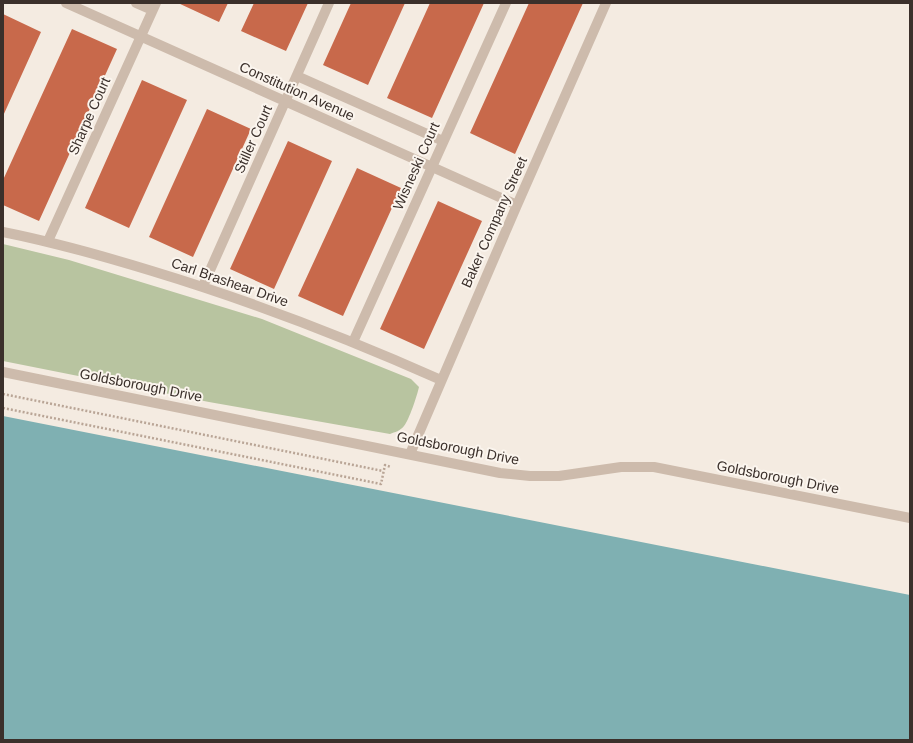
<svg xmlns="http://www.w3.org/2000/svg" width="913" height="743" viewBox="0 0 913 743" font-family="Arial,sans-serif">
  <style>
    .green { fill: #b8c4a0 }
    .water { fill: #7fb0b2 }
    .building { fill: #c8694b }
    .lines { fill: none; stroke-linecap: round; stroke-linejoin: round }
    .path { stroke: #b9a596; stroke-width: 2.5; stroke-dasharray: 2 2; stroke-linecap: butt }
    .minor { stroke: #cdbbac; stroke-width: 10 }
    .labels { text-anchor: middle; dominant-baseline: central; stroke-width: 4; stroke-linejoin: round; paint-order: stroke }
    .street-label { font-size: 14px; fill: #3b302b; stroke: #fbf5ee }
  </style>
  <rect width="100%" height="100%" fill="#f4ebe1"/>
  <!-- green -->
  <path class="green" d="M3 244 69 260 262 319 411 379 419 387C417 396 409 420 404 426 400 431 395 432 390 434L209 402 3 361Z"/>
  <!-- water -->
  <path class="water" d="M3 416 910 595V740H3Z"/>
  <!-- building -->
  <path class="building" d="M178 3H228L219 22Z
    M254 3H308L286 51 241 31Z
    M351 3H405L368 85 323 65Z
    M430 3H484L432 118 387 98Z
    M529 3H583L515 154 470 133Z
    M3 14 41 32 3 116Z
    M72 29 117 49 39 221 3 205V180Z
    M142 80 187 100 129 228 85 208Z
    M207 109 251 129 193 257 149 237Z
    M288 141 332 161 274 289 230 269Z
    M357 168 401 188 343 316 298 296Z
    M438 201 482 221 424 349 380 329Z"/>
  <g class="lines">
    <!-- path -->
    <path class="path" d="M3 394 383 471
      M3 408 381 484 385 465 391 467"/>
    <!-- minor -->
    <path class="minor" d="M66 3 517 205
      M136 3 152 10
      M297 76 443 141
      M3 232C53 242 103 256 152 271 251 301 347 338 441 380
      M48 241 156 3
      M203 286 329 3
      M353 342 506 3
      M3 372 500 473 530 476H559L621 467H654L910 518
      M410 454 517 205 606 3"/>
  </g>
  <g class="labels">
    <!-- street labels -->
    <g class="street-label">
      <text transform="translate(297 91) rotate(24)">Constitution Avenue</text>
      <text transform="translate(89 116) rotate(-66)">Sharpe Court</text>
      <text transform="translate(253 139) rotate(-66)">Stiller Court</text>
      <text transform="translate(416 166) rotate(-66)">Wisneski Court</text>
      <text transform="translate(494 222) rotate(-66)">Baker Company Street</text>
      <text transform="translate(230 282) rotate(19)">Carl Brashear Drive</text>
      <text transform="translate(141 385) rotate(11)">Goldsborough Drive</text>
      <text transform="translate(458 448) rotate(11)">Goldsborough Drive</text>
      <text transform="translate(778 477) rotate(11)">Goldsborough Drive</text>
    </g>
  </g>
  <!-- border -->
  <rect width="913" height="743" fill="none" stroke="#3b302b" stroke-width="8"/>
</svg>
